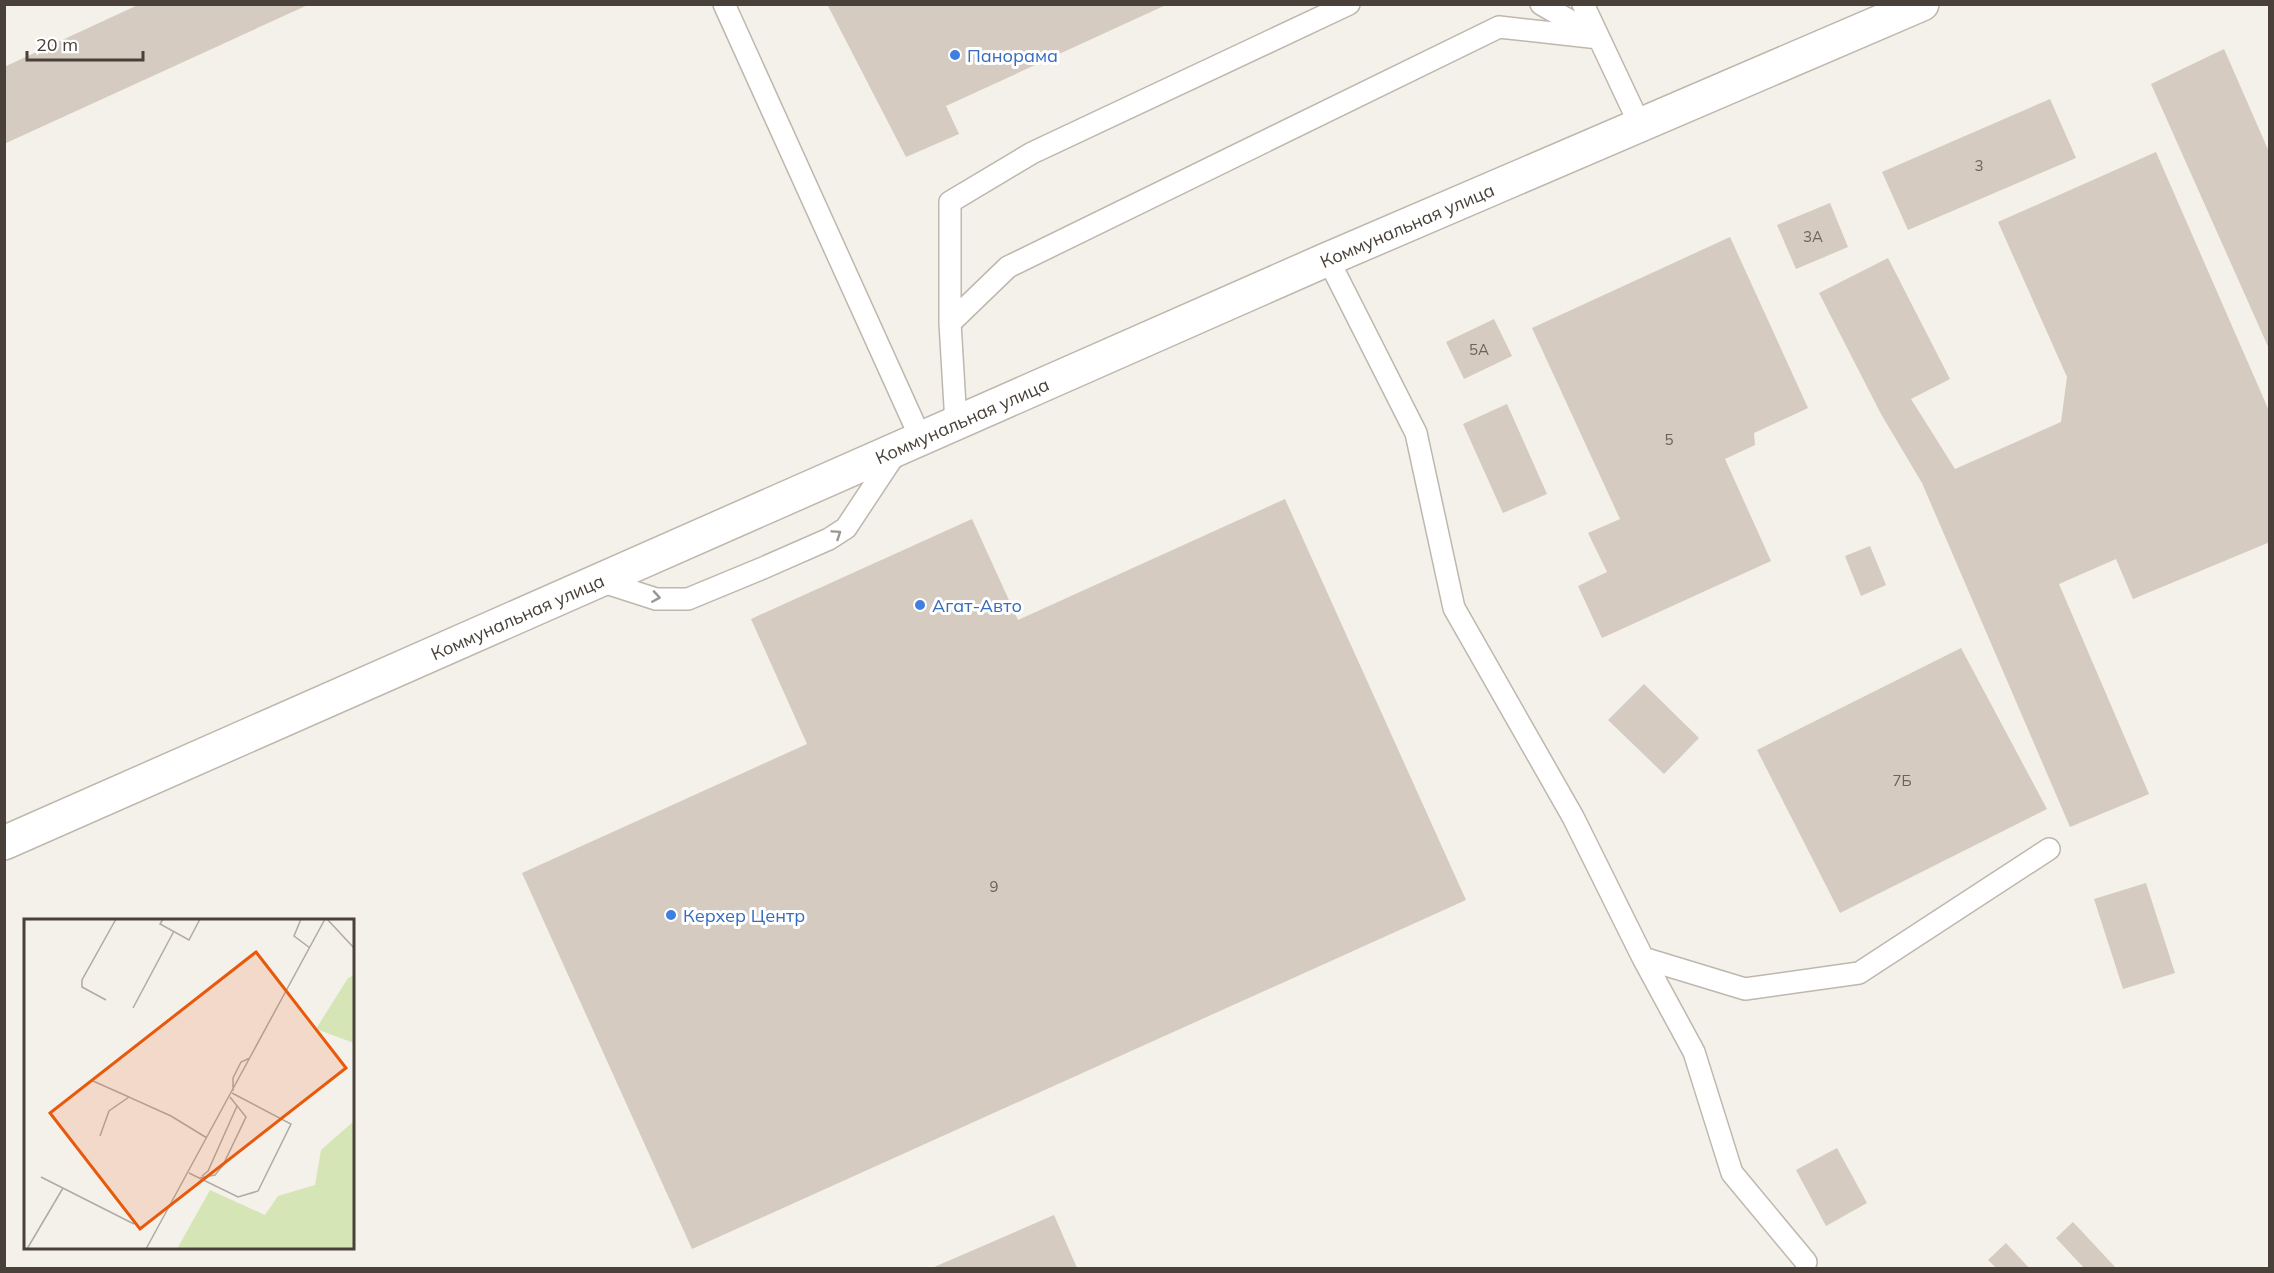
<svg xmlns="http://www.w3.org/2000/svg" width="2274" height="1273" viewBox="0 0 2274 1273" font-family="Mulish,sans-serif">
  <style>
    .building { fill: #d5cbc0 }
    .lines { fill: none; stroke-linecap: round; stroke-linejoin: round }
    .service-casing { stroke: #bfb7ad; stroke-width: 24 }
    .tertiary-casing { stroke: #bfb7ad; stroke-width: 36 }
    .service { stroke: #fff; stroke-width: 21 }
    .tertiary { stroke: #fff; stroke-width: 33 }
    .oneway { stroke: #9a9692 }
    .shop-dot { fill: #3f7fe0; stroke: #fff; stroke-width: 2 }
    .labels { text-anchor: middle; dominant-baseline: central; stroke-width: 6; stroke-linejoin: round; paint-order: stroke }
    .number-label { font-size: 15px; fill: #6b635b }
    .shop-label { font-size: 18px; fill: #366cbe; stroke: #fff; text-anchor: start }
    .street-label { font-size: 18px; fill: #484039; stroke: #fff }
    .inset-road { fill: none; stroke: #afaaa3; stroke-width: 1.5 }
    .view { fill: #e8590c; fill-opacity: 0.15; stroke: #e8590c; stroke-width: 3 }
    .inset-edge { fill: none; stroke: #484039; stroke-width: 3 }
  </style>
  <rect width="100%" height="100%" fill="#f4f0ea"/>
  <!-- building -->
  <path class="building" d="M140 4H310L4 144V67Z
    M827 4H1168L946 106 959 134 906 157Z
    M2224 49 2270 154V351L2151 84Z
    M2050 99 2076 158 1908 230 1882 172Z
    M2156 152 2270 413V542L2133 599 2116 559 2059 584 2149 794 2070 827 1922 483 1881 414 1819 293 1888 258 1950 379 1911 399 1955 469 2061 422 2067 377 1998 222Z
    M1830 203 1848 247 1796 269 1777 225Z
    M1730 237 1808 408 1754 433 1755 445 1725 459 1771 561 1602 638 1578 586 1607 572 1588 533 1620 519 1532 328Z
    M1494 319 1512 356 1464 379 1446 342Z
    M1507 404 1547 494 1503 513 1463 424Z
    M1285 499 1466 900 692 1249 522 873 807 744 751 619 972 519 1018 620Z
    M1870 546 1886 585 1861 596 1845 556Z
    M1961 648 2047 809 1840 913 1757 750Z
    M1644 684 1699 738 1664 774 1608 720Z
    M2146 883 2175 973 2123 989 2094 899Z
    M1837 1148 1867 1203 1826 1226 1796 1170Z
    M1054 1215 1077 1268H932Z
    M2073 1222 2116 1268H2084L2056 1238Z
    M2006 1243 2029 1268H1996L1988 1260Z"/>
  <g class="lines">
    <defs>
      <path id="service" d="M724 4 921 439
        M1541 4 1591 33
        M1583 4 1640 125
        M1328 259 1416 433 1454 608 1573 817 1643 958 1745 989 1859 973 2049 849
        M950 323 1008 267 1499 27 1599 38
        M956 423 950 323V202L1032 153 1349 4
        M600 581 656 599H688L763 568 829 539 846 528 897 451
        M1643 958 1694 1052 1732 1173 1806 1262"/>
      <g id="tertiary">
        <path id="s1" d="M4 843 1328 259 1922 4"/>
      </g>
    </defs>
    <!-- service casing -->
    <use href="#service" class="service-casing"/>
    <!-- tertiary casing -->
    <use href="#tertiary" class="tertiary-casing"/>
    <!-- service -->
    <use href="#service" class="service"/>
    <!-- tertiary -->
    <use href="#tertiary" class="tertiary"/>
  </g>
  <!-- one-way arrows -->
  <defs><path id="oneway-chevron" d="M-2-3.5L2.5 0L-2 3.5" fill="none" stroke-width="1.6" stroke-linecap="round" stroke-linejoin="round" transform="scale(1.5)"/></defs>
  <g class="oneway">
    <use href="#oneway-chevron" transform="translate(837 534) rotate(-34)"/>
    <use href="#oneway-chevron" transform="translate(656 597) rotate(9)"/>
  </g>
  <!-- markers -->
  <g class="shop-dot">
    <circle cx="955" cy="55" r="6"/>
    <circle cx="920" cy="605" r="6"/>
    <circle cx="671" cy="915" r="6"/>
  </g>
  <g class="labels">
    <!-- number labels -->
    <g class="number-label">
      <text x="1979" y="165">3</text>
      <text x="1813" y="236">3А</text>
      <text x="1479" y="349">5А</text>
      <text x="1669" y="439">5</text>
      <text x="1902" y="780">7Б</text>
      <text x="994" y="886">9</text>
    </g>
    <!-- shop labels -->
    <g class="shop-label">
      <text x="967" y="55">Панорама</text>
      <text x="932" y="605">Агат-Авто</text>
      <text x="683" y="915">Керхер Центр</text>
    </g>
    <!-- street labels -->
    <g class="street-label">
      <text stroke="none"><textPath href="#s1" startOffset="1533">Коммунальная улица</textPath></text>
      <text stroke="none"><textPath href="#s1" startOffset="1047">Коммунальная улица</textPath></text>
      <text stroke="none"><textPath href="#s1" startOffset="561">Коммунальная улица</textPath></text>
    </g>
  </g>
  <!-- overview -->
  <g transform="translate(24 919)">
    <rect width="330" height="330" fill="#f4f0ea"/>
    <path d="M330 56V124L292 110 324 59ZM330 202V330H153L186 271 241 296 254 277 291 266 297 231Z" fill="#d5e5b6"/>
    <path class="inset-road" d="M139 0 136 5 165 21 176 0M277 0 270 17 286 29M303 0 330 29M82 81 58 68V61L92 0M109 89 150 12M69 162 105 178M209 172V159L217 143 226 139M76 217 85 192 105 178 147 197 183 219M165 254 214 278 234 272 267 205 208 174M178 257 184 252 213 187M17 258 110 305M175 259 191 256 199 246 222 198 206 178M3 330 39 269M122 330 301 0"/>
    <path class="view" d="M232 33 322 149 116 310 26 194Z"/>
    <rect width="330" height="330" class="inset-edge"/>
  </g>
  <!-- border -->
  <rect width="2274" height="1273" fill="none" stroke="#484039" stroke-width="12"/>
  <!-- scale -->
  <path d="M27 51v9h116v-9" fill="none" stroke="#484039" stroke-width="3"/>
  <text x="36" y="51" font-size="18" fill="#484039" stroke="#ffffff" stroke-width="4.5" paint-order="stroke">20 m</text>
</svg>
